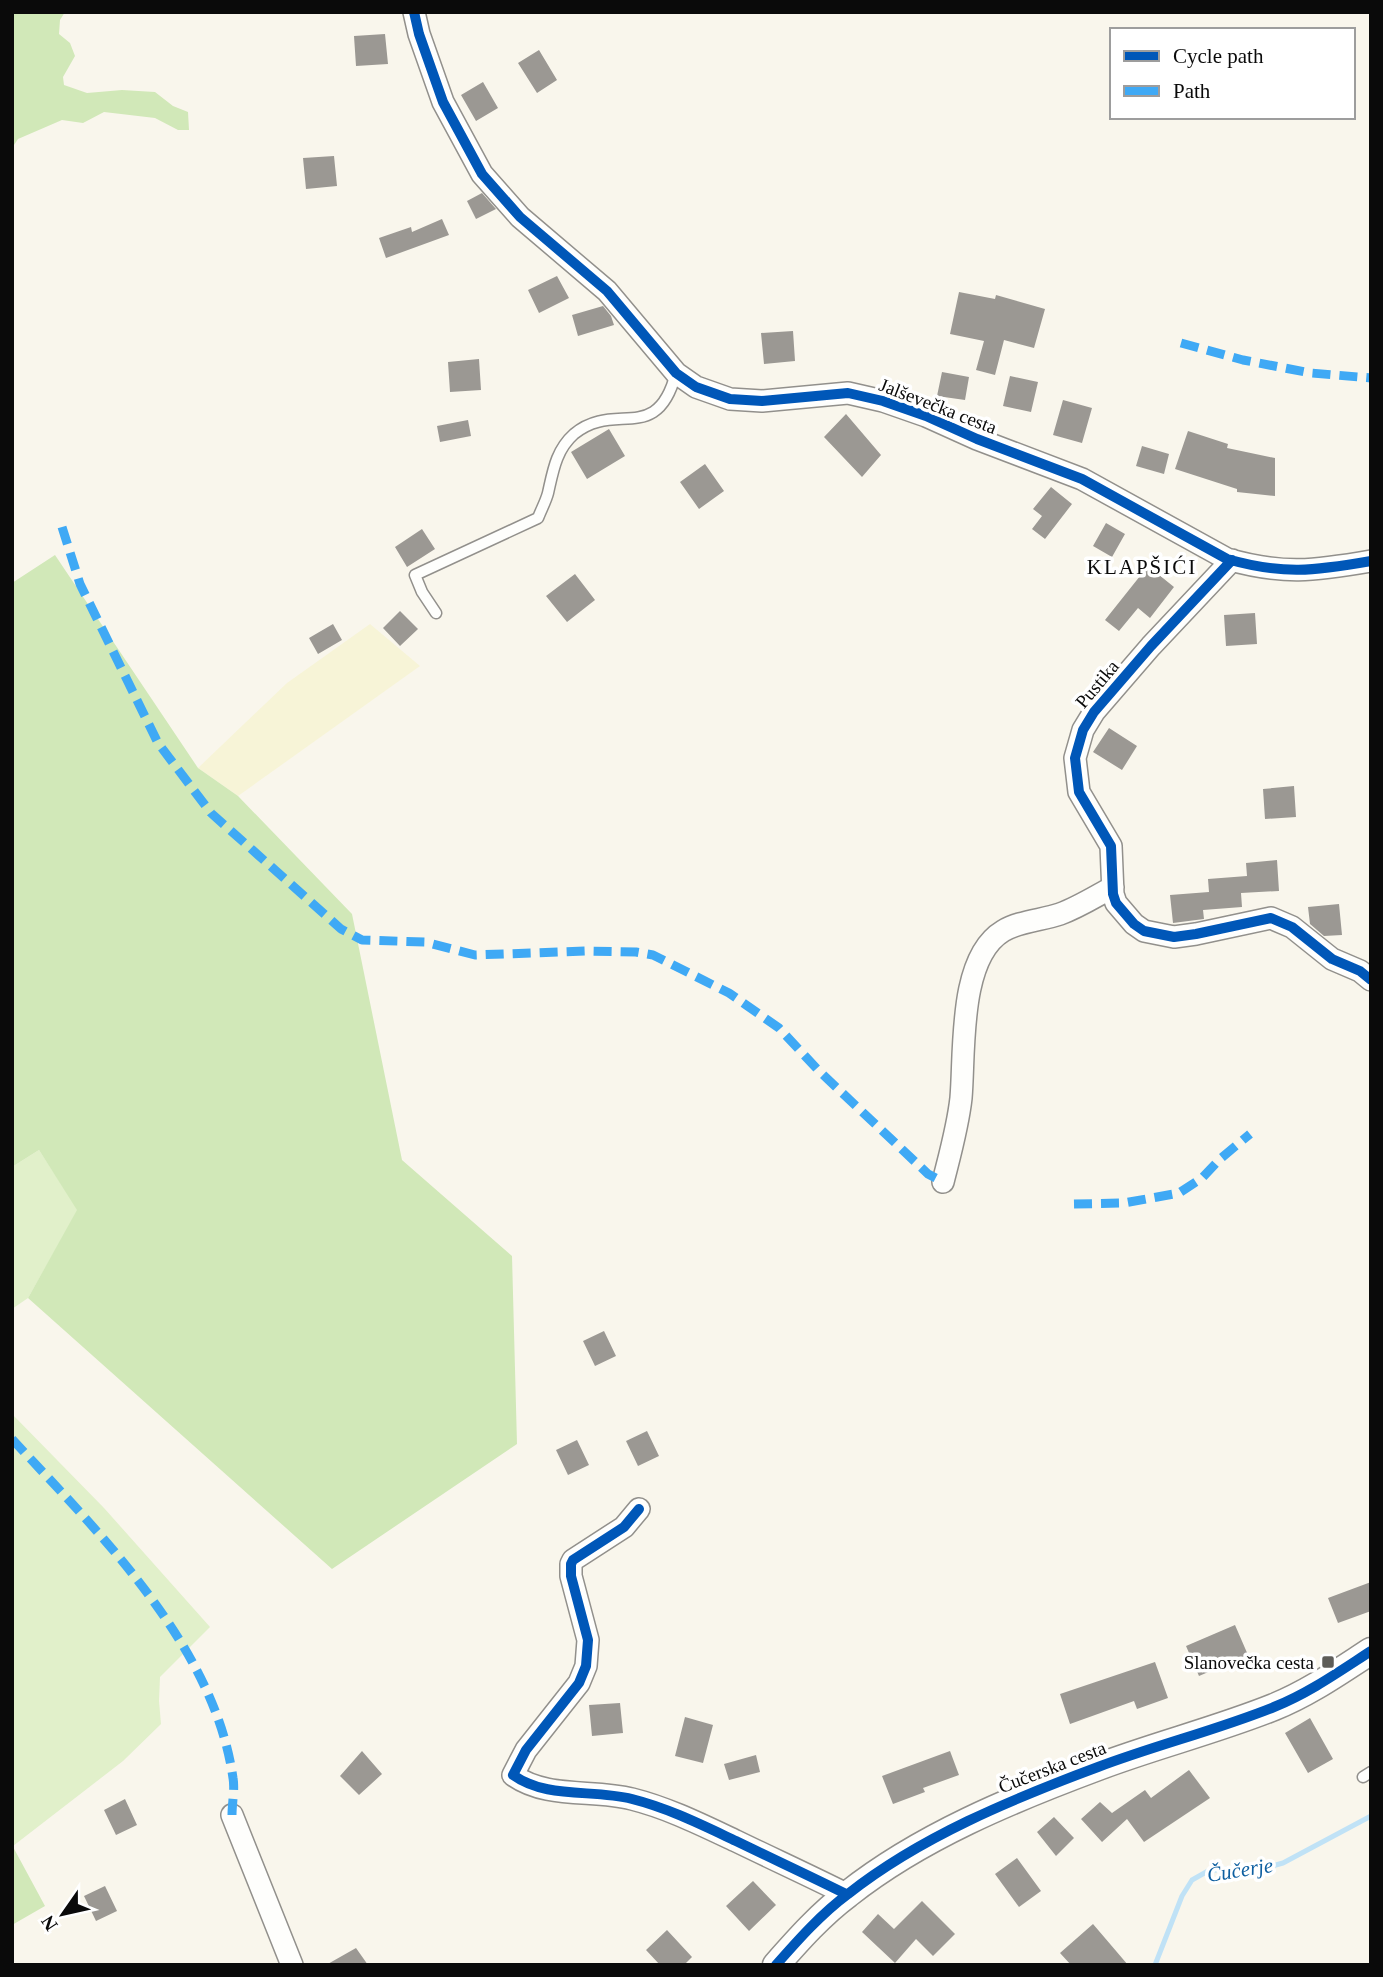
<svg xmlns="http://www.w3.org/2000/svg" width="1383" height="1977" viewBox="0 0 1383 1977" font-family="Georgia,serif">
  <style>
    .farmland { fill: #f7f4d7 }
    .green { fill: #e1f0ca }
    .forest { fill: #d1e8b8 }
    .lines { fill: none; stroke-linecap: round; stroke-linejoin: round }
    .stream { stroke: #c0e2f6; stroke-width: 5 }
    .building { fill: #9b9893 }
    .service-casing { stroke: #92908c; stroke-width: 13 }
    .minor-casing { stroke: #92908c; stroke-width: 24 }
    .tertiary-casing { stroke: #92908c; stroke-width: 29 }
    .service { stroke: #fefefc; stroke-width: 10 }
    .minor { stroke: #fefefc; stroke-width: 21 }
    .tertiary { stroke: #fefefc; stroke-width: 26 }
    .quiet { stroke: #3fa9f5; stroke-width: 9; stroke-dasharray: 18 9; stroke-linecap: butt }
    .cycleway-casing { stroke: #fff; stroke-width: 15 }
    .cycleway { stroke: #0057b8; stroke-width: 10 }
    .poi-dot { fill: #5e5d59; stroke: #fff; stroke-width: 2.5 }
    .labels { text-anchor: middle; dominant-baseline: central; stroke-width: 7; stroke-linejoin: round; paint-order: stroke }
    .street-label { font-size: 19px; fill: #0a0a0a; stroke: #fff }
    .poi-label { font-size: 19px; fill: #0a0a0a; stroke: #fff; text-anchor: end }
    .neighbourhood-label { font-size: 21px; letter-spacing: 2px; fill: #0a0a0a; stroke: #fff }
    .water-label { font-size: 21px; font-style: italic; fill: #0e5fa0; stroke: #fff }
  </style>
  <rect width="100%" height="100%" fill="#f9f6ec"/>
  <!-- farmland -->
  <path class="farmland" d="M370 624 420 666 238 796 198 768 287 683Z"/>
  <!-- green -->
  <path class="green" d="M39 1150 78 1210 28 1298 12 1309V1167Z
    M12 1414 104 1508 210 1627 160 1677 159 1701 161 1724 123 1761 13 1846Z"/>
  <!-- forest -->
  <path class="forest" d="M12 12H65L60 20 59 34 70 43 75 56 63 77 64 85 87 93 122 90 155 92 173 106 188 112 189 130H178L155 118 104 112 83 123 62 120 18 139 12 148Z
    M55 555 198 768 238 796 352 914 402 1160 512 1256 517 1444 332 1569 28 1298 77 1210 39 1150 12 1167V583Z
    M12 1845 45 1906 12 1925Z"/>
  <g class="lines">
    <!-- stream -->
    <path class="stream" d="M1155 1965 1182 1896 1192 1880 1208 1871 1241 1867 1262 1869 1283 1863 1371 1816"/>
  </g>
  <!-- building -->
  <path class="building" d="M385 34 388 64 356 66 354 36Z
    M539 50 557 80 537 93 518 63Z
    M483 82 498 108 476 121 461 95Z
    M334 156 337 186 306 189 303 158Z
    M482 193 496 209 476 219 467 201Z
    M442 219 449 235 386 258 379 238 411 227 412 232Z
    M557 276 569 298 539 313 528 290Z
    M959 292 995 299 996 295 1045 309 1034 348 1004 340 995 375 976 370 984 341 950 334Z
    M603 306 611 316 614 325 578 336 572 315Z
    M793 331 795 361 764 364 761 333Z
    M479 359 481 390 450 392 448 362Z
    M942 372 969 377 965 400 937 396Z
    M1010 376 1038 382 1031 412 1003 406Z
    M1063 400 1092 408 1082 443 1053 435Z
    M846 414 881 455 862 477 824 437Z
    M468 420 471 436 440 442 437 426Z
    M609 429 625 456 587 479 571 452Z
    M1188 431 1228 444 1227 448 1275 458V496L1237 492V489L1175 469Z
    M1142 446 1169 454 1164 474 1136 466Z
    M705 464 724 491 699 509 680 482Z
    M1051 487 1072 504 1045 539 1032 529 1042 516 1033 509Z
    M1106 523 1125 534 1112 557 1093 546Z
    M422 529 435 549 407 567 395 547Z
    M1148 566 1174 587 1150 618 1138 608 1119 631 1105 620Z
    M575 574 595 600 567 622 546 596Z
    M400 611 418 629 400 646 383 628Z
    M1255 613 1257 644 1226 646 1224 615Z
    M333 624 342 640 318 654 309 638Z
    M1109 728 1137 746 1122 770 1093 752Z
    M1294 786 1296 817 1265 819 1263 789Z
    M1277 860 1279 891 1241 893 1242 907 1203 910 1204 919 1173 923 1170 895 1209 892 1208 879 1247 876 1246 863Z
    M1339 904 1342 935 1324 936 1310 924 1308 907Z
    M604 1331 616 1356 595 1366 583 1341Z
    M647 1431 659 1456 638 1466 626 1441Z
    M577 1440 589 1465 568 1475 556 1450Z
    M1371 1582V1611L1338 1623 1328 1598Z
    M1235 1625 1248 1655 1199 1676 1186 1646Z
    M1155 1662 1168 1698 1137 1709 1134 1701 1070 1724 1060 1694Z
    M620 1703 623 1733 592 1736 589 1705Z
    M685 1717 713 1725 703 1763 675 1756Z
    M1310 1718 1333 1759 1308 1773 1285 1733Z
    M362 1751 382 1774 359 1795 340 1776Z
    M950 1751 959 1775 923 1788 925 1792 893 1804 882 1776Z
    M756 1755 760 1772 729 1780 724 1764Z
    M1189 1770 1210 1798 1144 1842 1127 1819 1102 1842 1081 1819 1100 1802 1112 1813 1145 1790 1151 1798Z
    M125 1799 137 1825 116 1835 104 1810Z
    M1054 1817 1074 1838 1056 1856 1037 1832Z
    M1017 1858 1041 1891 1019 1907 995 1874Z
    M753 1881 776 1905 749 1931 726 1906Z
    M105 1886 117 1911 96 1921 84 1896Z
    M922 1901 955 1934 933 1956 916 1939 895 1963 862 1932 878 1914 894 1929Z
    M1093 1924 1128 1965H1071L1060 1953Z
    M667 1930 692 1957 684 1965H660L646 1950Z
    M356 1948 368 1965H326Z"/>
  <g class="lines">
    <defs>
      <path id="service" d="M436 613 422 592 415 575 538 518C541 510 546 501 548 493 553 471 556 450 574 434 615 400 657 446 676 373
        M1363 1777 1371 1772"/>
      <path id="minor" d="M414 12 419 34 443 102 482 174 520 217 607 291 676 373 696 387 730 399 762 401 848 393 883 401 926 416 977 439 1082 479 1227 559C1283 575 1314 571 1371 561
        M1232 560 1151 646 1094 712 1083 730 1075 758 1079 792 1111 846 1113 894 1116 903 1134 924 1144 931 1174 937 1196 934 1271 918 1292 927 1332 959 1360 971 1371 980
        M943 1182C950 1154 958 1126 961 1098 965 1052 958 958 1003 931 1019 921 1043 920 1060 914 1079 907 1096 896 1113 887
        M639 1509 624 1527 573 1560 571 1564V1576L588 1640 586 1666 579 1683 526 1750 513 1775C546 1799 593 1789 632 1799 668 1808 702 1825 736 1841 773 1859 810 1876 846 1894
        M232 1815 292 1965"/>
      <path id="tertiary" d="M776 1965C798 1940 821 1914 848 1894 920 1837 1012 1799 1098 1767 1156 1745 1217 1730 1274 1707 1309 1693 1340 1671 1371 1651"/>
    </defs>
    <!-- service casing -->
    <use href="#service" class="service-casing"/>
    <!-- minor casing -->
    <use href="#minor" class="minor-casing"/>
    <!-- tertiary casing -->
    <use href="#tertiary" class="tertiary-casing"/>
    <!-- service -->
    <use href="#service" class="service"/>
    <!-- minor -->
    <use href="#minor" class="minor"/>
    <!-- tertiary -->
    <use href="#tertiary" class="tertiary"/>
    <!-- quiet -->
    <path class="quiet" d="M1181 343 1243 360 1311 373 1371 378
      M62 527 80 584 158 743 211 813 341 929 362 940 425 942 475 955 585 951 636 952 653 955 729 993 779 1028 818 1070 928 1174 943 1182
      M1074 1204 1124 1203 1179 1193 1202 1178 1220 1159 1250 1134
      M12 1439C99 1533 214 1645 233 1778 235 1789 232 1803 232 1815"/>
    <defs>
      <path id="cycleway" d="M414 12 419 34 443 102 482 174 520 217 607 291 676 373 696 387 730 399 762 401 848 393 883 401 926 416 977 439 1082 479 1227 559C1283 575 1314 571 1371 561
        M1232 560 1151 646 1094 712 1083 730 1075 758 1079 792 1111 846 1113 894 1116 903 1134 924 1144 931 1174 937 1196 934 1271 918 1292 927 1332 959 1360 971 1371 980
        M639 1509 624 1527 573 1560 571 1564V1576L588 1640 586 1666 579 1683 526 1750 513 1775C546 1799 593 1789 632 1799 668 1808 702 1825 736 1841 773 1859 810 1876 846 1894
        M776 1965C798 1940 821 1914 848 1894 920 1837 1012 1799 1098 1767 1156 1745 1217 1730 1274 1707 1309 1693 1340 1671 1371 1651"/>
    </defs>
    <!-- cycleway casing -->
    <use href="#cycleway" class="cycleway-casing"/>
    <!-- cycleway -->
    <use href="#cycleway" class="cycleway"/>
  </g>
  <!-- markers -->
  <rect class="poi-dot" x="1321" y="1655" width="14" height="14" rx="3.5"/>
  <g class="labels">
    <!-- street labels -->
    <g class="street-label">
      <text transform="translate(938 406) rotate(21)">Jalševečka cesta</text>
      <text transform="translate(1097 684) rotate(-50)">Pustika</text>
      <text transform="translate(1052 1767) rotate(-21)">Čučerska cesta</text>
    </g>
    <!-- poi labels -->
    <g class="poi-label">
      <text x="1314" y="1662">Slanovečka cesta</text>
    </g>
    <!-- neighbourhood labels -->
    <g class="neighbourhood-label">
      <text x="1142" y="567">KLAPŠIĆI</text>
    </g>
    <!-- water labels -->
    <g class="water-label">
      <text transform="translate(1240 1870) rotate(-9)">Čučerje</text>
    </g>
  </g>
  <!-- border -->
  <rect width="1383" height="1977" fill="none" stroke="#0a0a0a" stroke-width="28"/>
  <!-- legend -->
  <rect x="1110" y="28" width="245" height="91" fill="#ffffff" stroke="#9d9d9d" stroke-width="2"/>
  <rect x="1124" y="51" width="35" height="10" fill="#0057b8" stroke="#9d9d9d" stroke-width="2"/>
  <text x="1173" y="63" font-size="21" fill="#0a0a0a">Cycle path</text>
  <rect x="1124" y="86" width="35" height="10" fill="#3fa9f5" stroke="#9d9d9d" stroke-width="2"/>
  <text x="1173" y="98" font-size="21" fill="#0a0a0a">Path</text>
  <!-- north arrow -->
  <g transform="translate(63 1914) rotate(236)" stroke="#ffffff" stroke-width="5" paint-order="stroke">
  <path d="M0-5L12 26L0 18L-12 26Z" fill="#0a0a0a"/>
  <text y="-10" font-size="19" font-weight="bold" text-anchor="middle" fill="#0a0a0a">N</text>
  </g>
</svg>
